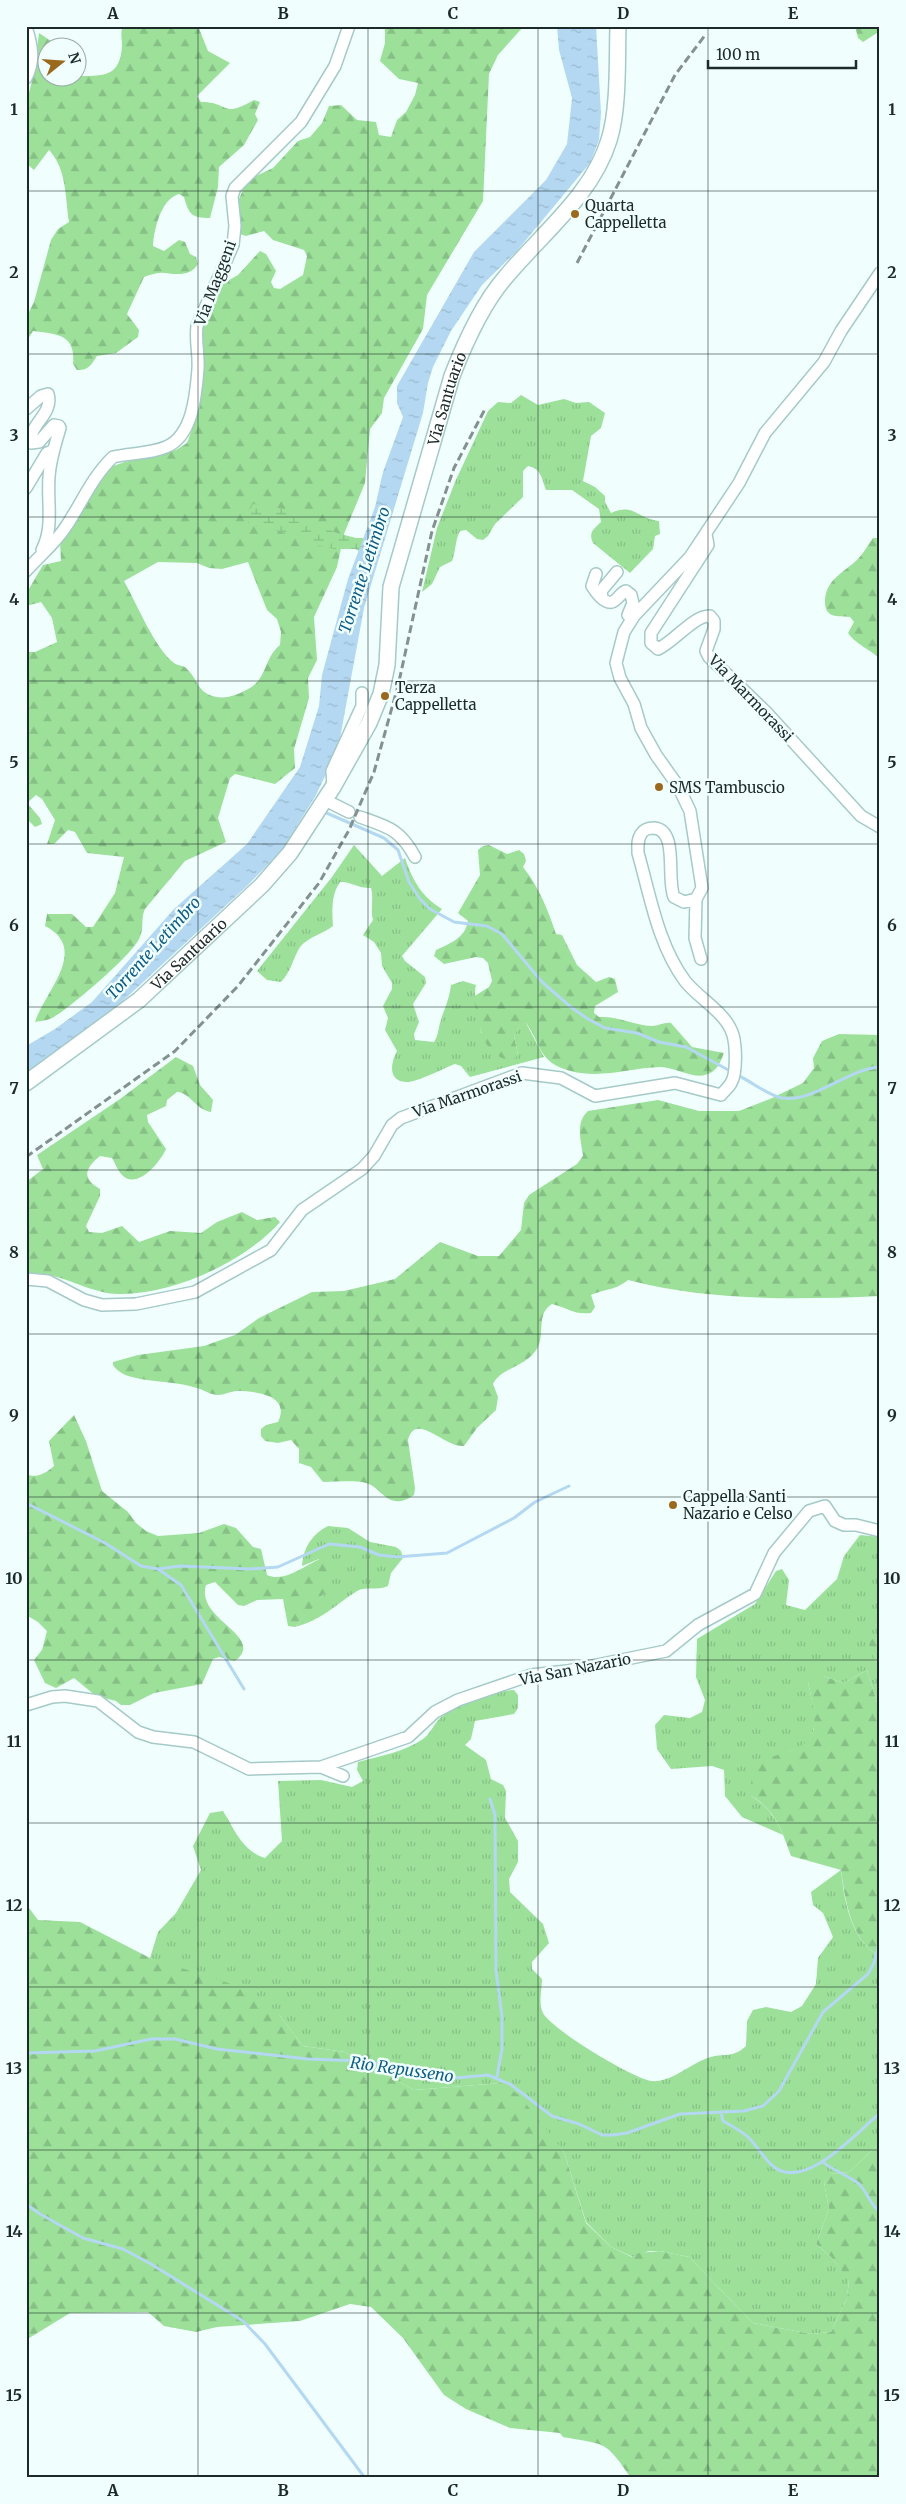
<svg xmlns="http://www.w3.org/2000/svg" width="906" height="2504" viewBox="0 0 906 2504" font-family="Merriweather,serif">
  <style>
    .grass { fill: url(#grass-tufts) }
    .forest { fill: url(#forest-firs); fill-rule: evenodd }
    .wetland { fill: url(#wetland-marsh) }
    .water { fill: url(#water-ripples) }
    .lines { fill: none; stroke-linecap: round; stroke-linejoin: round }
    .stream { stroke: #b4d8f1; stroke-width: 3 }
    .street-casing { stroke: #a5cac7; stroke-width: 14 }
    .secondary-casing { stroke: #a5cac7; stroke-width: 18 }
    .street { stroke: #fff; stroke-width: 11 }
    .secondary { stroke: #fff; stroke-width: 15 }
    .rail { stroke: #839190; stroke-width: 3; stroke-dasharray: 8 4; stroke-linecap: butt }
    .grid { fill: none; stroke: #1c2a29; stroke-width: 1; stroke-opacity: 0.55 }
    .poi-dot { fill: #9b691e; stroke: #f0fffe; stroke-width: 2 }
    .labels { text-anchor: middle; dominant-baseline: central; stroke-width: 5; stroke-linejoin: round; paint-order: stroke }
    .poi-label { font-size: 15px; fill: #1c2a29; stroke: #f0fffe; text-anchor: start }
    .street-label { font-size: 15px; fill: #1c2a29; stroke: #f0fffe }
    .water-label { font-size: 16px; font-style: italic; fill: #105c85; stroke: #f0fffe }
    .neatline { fill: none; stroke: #1c2a29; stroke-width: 2 }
    .grid-label { font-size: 16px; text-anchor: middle; font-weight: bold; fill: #1c2a29 }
  </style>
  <defs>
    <pattern id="grass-tufts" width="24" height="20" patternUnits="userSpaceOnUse" patternTransform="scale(1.25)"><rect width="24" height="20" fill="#9ce09a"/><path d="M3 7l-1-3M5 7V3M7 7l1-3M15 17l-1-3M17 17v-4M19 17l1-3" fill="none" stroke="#86c085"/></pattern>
    <pattern id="forest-firs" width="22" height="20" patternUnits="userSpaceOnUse" patternTransform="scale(1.25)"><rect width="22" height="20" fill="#9ce09a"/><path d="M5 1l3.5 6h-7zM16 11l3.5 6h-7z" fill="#86c085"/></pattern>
    <pattern id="wetland-marsh" width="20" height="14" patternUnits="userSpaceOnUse" patternTransform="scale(1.25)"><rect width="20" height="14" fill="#9ce09a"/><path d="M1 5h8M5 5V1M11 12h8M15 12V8" fill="none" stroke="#86c085"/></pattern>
    <pattern id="water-ripples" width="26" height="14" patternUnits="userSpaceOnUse" patternTransform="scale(1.25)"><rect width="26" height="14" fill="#b4d8f1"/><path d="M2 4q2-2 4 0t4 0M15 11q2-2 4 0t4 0" fill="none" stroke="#9abacf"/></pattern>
  </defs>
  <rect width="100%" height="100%" fill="#f0fffe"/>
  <!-- grass -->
  <path class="grass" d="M521 395 538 405 564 399 576 403 589 402 605 413 601 428 591 436 583 481 595 487 605 496V502L611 513C635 503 635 518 659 521L660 534 655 536 653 549 630 573 593 543C588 532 594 529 601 522L599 509 572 490H546C542 479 541 468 528 466L523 471V497L495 524 488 536 483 540 477 539 466 530 460 531C455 540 456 551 452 561L440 567 432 584 422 592 437 528 455 482 488 411 498 402 511 403Z
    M354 845 382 876 405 858C413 881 421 896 442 909L402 956 405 961 425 977 426 983 413 1004 419 1022 414 1034 415 1040 434 1042C438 1036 438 1031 440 1023 444 1009 449 1001 451 985L463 981 476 985C472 1003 480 1015 481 1033L518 1055 514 1036 520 1023H526L544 1057 470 1077 461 1066 455 1064C444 1068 416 1083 406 1082 387 1081 391 1062 397 1051L385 1030 388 1018 383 1006 392 989V983L382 966 381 953 374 942 363 935 373 920C370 909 374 899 371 888 357 888 350 881 340 882 331 895 332 911 333 926 323 934 308 937 300 947 293 958 291 972 281 982L267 980 257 971 332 877Z
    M328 1526 348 1528 370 1542 396 1547 401 1551 403 1558 391 1573 388 1586C377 1591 366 1586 357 1591 335 1605 322 1620 295 1627L323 1595 319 1559 302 1566C303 1548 312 1534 328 1526Z
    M860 1535 880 1537V1639L876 1637 874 1659 880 1665V1712L867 1670 844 1683 823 1676 808 1682 816 1719 812 1736 806 1745 788 1752 751 1796C767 1805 776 1818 783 1835L742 1817 725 1796 724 1770 712 1766 671 1769 657 1749 655 1725 664 1715 690 1718 702 1712 705 1700 696 1677 697 1639 755 1604 776 1571 782 1569 789 1580 786 1605 805 1610 837 1579 844 1556Z
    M514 1690 518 1695V1708L514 1714 475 1721 471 1739 465 1745 486 1760 491 1779 503 1785 506 1791 505 1818 518 1841V1862L509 1879 510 1892 543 1924 549 1943 532 1962V1969L542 1979C542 1989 538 2003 543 2013 551 2029 632 2078 651 2081 673 2083 691 2062 711 2057 727 2053 733 2058 746 2046L747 2021 753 2010 766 2007 791 2012 802 2006 816 1984 818 1958 833 1937 823 1913 813 1905 811 1892 841 1870C844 1898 850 1941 880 1956V2143L849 2172 830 2174 824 2182 829 2209 816 2244 831 2257 849 2279 847 2298 831 2332 811 2334 753 2323 689 2257 660 2251H649L633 2257 611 2247 586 2222 564 2152 501 2083 414 2090 345 2052 303 2046 280 2016 150 1958 158 1932 176 1913 201 1870 193 1846 210 1813 223 1811C235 1830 242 1851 265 1858L282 1841 278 1781 321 1780 352 1787 363 1781 357 1770 358 1762C380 1756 404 1752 423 1739 430 1734 434 1724 440 1718 461 1701 487 1692 514 1690Z"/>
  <!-- forest -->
  <path class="forest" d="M123 26H198L208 51 230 63 197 96 201 102C230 102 221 119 254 100L260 102 255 114 258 120 244 145 219 167 218 187 210 218C192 218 189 215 184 197L179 194C161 199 154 229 153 246L164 251 179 240 185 242 190 254 196 257 198 264C190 277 177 274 164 273 158 272 150 275 144 277L127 314 139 330 138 337 116 353 97 356C91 365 88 371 77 370L73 364C76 334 57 334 33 331L26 342V318L34 302 51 240 58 229 69 222C65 196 67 170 49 150L34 170 26 163V105L34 73 39 33 51 41 55 47 48 48V78H78V73L80 76C105 76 120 76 122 46 122 39 120 33 123 26Z
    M385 26H524L498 55 489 74 483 201 427 295 423 329 384 398 382 413 370 429 365 483 344 534 337 567 314 617 317 660 308 678 309 698 294 749 295 768 275 784 235 774 230 778 218 818 226 842 185 861 145 909C140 919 145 928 139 939 131 956 72 1006 54 1017 49 1020 41 1021 35 1022 45 991 90 949 45 926L47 914H72L86 927H93L115 893 124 857 87 853 75 832 68 830 54 844H47L55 820 42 799 36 795 27 803 40 818 42 824 35 827 26 818V652H35L57 642 52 618 41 602 26 606V594L43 565 61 561 60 542 107 468 125 462 176 450 187 443 197 416 202 379 201 324 222 284 238 275 260 251 266 254 276 271 271 282 274 288 280 289 303 275 307 256 304 250 273 240 264 231 246 236 240 234 238 201 246 183 250 179 273 168 298 141 310 137 322 123 329 106 341 105 357 120 376 122 379 135 391 137 397 120 406 112 415 95 418 83 399 79 380 61 385 43ZM158 562 197 563 209 568 222 569 248 562 267 610 277 619 281 632 280 645C264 658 267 678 250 688 236 696 218 703 203 691 197 685 194 675 187 669 184 665 178 666 174 663 155 649 136 602 124 581Z
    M855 26H880V31L863 42 858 38Z
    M873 538H880V659C871 650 854 643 848 633L854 622 850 617C837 616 825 618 825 602 825 580 843 573 857 560 863 554 868 545 873 538Z
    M489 845 507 854 519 850 524 854 526 861 523 867C539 887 548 910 556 934L562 935 577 965 596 982 609 977 615 979 618 992 595 1006 594 1013 599 1017C618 1016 633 1025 652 1026 659 1026 664 1022 671 1023L692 1047 724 1053C720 1063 717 1072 705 1075 695 1079 673 1067 661 1067 625 1068 594 1082 559 1067 538 1057 539 1040 526 1023L520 1024 514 1036 518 1055C512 1061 508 1061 500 1057 478 1044 480 1020 473 997L489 987 492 981 488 963 483 958 476 957 444 964 434 956 436 950C451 943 465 938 468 921L458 913 480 875 478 850 483 846Z
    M839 1034 880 1035V1296C796 1300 709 1301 628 1280 614 1291 607 1288 591 1295L595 1307 591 1313C573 1315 569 1308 552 1304 536 1314 545 1332 538 1347 528 1367 501 1367 493 1384L498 1397 496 1410 477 1428 464 1446C444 1448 416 1411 408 1440L415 1488 414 1495C388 1513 382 1487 366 1483 353 1480 337 1482 323 1482L311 1467 299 1463V1449L291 1440 278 1443 265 1441 261 1436V1429L266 1425 278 1422C291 1395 256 1391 237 1391 231 1391 224 1395 218 1395 212 1395 205 1391 200 1389 178 1381 154 1383 132 1377 124 1375 117 1371 113 1365V1362L138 1355 204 1346 235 1335 259 1318 312 1292 344 1291 395 1279 440 1242 478 1256H499L521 1230 524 1203 529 1195 577 1164 583 1156C581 1140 575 1123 588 1111L658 1100 699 1111H739L770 1099 803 1083 814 1068 813 1058 822 1041Z
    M176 1057 193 1066 200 1085 213 1100 211 1112C196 1110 191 1093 177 1092L167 1100 166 1106 147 1115 148 1122 166 1149C161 1161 137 1191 122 1175 118 1171 115 1163 112 1158L100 1156C84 1169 82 1179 100 1189V1196L86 1226 89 1232 102 1233 122 1226 139 1242 170 1231 201 1233 217 1222 242 1212 257 1220 275 1217 280 1222C245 1262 172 1295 119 1294 96 1294 72 1280 49 1275 42 1273 34 1274 26 1274V1182L43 1169 37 1155 120 1099Z
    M74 1415 86 1441 102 1491 128 1512 136 1523 146 1531 158 1536 199 1533 224 1524 236 1528 253 1547 261 1549 267 1575C285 1583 303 1566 320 1559L326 1561C339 1587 312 1608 295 1627L288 1626 283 1599 257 1600 244 1606 238 1605 215 1582 206 1585C195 1620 267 1636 235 1661L219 1657 213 1659 202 1684 154 1693 130 1705H121L116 1701 96 1696 74 1678 56 1688 45 1683 34 1660 42 1650 47 1631 38 1622 26 1615V1474C37 1479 46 1473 54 1466L49 1441Z
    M876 1636 880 1639V1665L874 1659 868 1641Z
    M867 1670 880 1712V1956C850 1941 845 1898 841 1870L791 1856C782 1831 775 1809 751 1796V1777L760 1760C818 1744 821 1741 808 1682L814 1676H823L844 1683Z
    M26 1904 38 1920 80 1922 150 1958 241 1987 280 2016 303 2046 345 2052 414 2090 501 2083 519 2095 564 2152 586 2223 611 2247 632 2257 639 2253 660 2251 689 2257 753 2323 811 2334 831 2332 847 2298 849 2280 831 2257 816 2244 829 2209 824 2182 829 2174 849 2172 880 2143V2478H631C605 2440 607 2445 563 2437L560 2433 510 2428 466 2409 444 2395 403 2338 371 2307 350 2304 300 2321 217 2327 196 2332 164 2326 148 2312 70 2313 26 2340Z"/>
  <!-- wetland -->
  <path class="wetland" d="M253 504 290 510 310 522 337 533 356 538H370L366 554 355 549H334L313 544 295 535 248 525V513Z"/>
  <!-- water -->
  <path class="water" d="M557 26H596L601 113 599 140 590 163 516 252 482 285 451 331 433 367 428 383 423 413 364 608 338 749 316 795 282 850 247 886 113 1010 74 1040 26 1072V1046L55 1029 92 1002 174 909 247 844 300 767 319 706 322 675 348 579 375 507 383 472 403 417 397 403V386L474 252 546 180 567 144 572 98 559 50Z"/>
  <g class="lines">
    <!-- stream -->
    <path class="stream" d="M322 811 384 838 398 850 409 882 420 899 430 909 454 922 487 926 502 934 542 982 572 1008 588 1019 605 1028 637 1033 659 1042 686 1047 732 1072
      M737 1075C751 1081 767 1095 782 1098 814 1103 849 1068 880 1067
      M26 1503 105 1543 141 1566 158 1569 181 1585 244 1689
      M158 1569 180 1566 250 1569 278 1567 329 1544 360 1547 379 1555 397 1557 447 1553 514 1518 535 1502 569 1486
      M490 1799 495 1815 496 1970 502 2017V2049L497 2076
      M26 2053 95 2051 151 2039H175L217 2049 308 2059 361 2061 416 2069 456 2078 488 2075 510 2084 552 2116 579 2124 602 2135H613L627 2133 680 2114 744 2111 763 2106 779 2091 823 2012 868 1974 874 1963 880 1939
      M721 2113 723 2121C732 2126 742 2131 749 2138 758 2147 764 2159 774 2167 806 2191 857 2132 880 2113
      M822 2161C833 2171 848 2175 859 2184 868 2193 870 2205 880 2212
      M26 2204 40 2214 83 2238 123 2249 151 2264 243 2321 265 2344 365 2478"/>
    <defs>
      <path id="street" d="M26 27C32 45 35 61 26 78
        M26 409 41 396 48 394C54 414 28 425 31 443L39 442 54 425 59 426 60 428C55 445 50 460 49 477 47 503 54 527 42 550
        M26 488 47 453 52 451
        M706 534 708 545 651 633V643L658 649C674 642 694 615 710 616L714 621V629L706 651 709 657 766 712 861 816 880 827
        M26 571C40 555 56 543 67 525 82 502 93 476 113 457 130 453 150 454 166 447 193 436 196 394 198 369 199 354 195 341 197 326L233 245 235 226 232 196 235 188 301 122 335 66 349 26
        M596 574 592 586C595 591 604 604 612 602 617 601 620 593 626 591L631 595 633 603 628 615 632 619
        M602 598 601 591 617 572
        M333 787 332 771 362 706V693
        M325 800 349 812
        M360 817C388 827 400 829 415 857
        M696 899 695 938 701 959
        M26 1279 48 1281 84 1300 102 1305 136 1304 195 1292 271 1250 302 1210 362 1169 374 1156 392 1125 401 1118 522 1073 561 1078 595 1096 675 1083 721 1095C724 1091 729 1087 731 1083 737 1074 736 1046 733 1035 726 1012 699 999 685 981 658 945 650 895 638 853 638 845 637 841 641 834 644 829 648 828 654 828 679 830 666 879 674 897L684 902 696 899 702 888 690 811 678 786 656 755 641 728 634 704 620 678 616 663 624 632 634 616 690 557 739 483 765 433 824 362 841 331 880 273
        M26 1705 52 1697 65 1696 98 1701 138 1732 153 1737 194 1742 249 1769 321 1767 408 1737 435 1712 458 1700 531 1675 567 1671 666 1651 698 1625 755 1594 774 1553 809 1511 825 1506 835 1521 844 1525H856L880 1531
        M321 1767 343 1776"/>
      <g id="secondary">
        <path id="s1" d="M26 1083 139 1000 262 885 290 853 333 787 369 723 381 694 387 665 391 587 452 376C464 345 482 305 504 279 540 235 592 196 609 140 619 109 617 60 618 26"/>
      </g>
    </defs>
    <!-- street casing -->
    <use href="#street" class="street-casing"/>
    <!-- secondary casing -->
    <use href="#secondary" class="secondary-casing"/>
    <!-- street -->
    <use href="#street" class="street"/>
    <!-- secondary -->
    <use href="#secondary" class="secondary"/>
    <!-- rail -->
    <path class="rail" d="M577 263 675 75 706 34
      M26 1157 175 1051 238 986 319 883 349 830 374 772 398 686 432 531 454 468 485 409"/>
  </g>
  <!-- grid -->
  <path class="grid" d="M198 26V2478M368 26V2478M538 26V2478M708 26V2478M26 191H880M26 354H880M26 517H880M26 681H880M26 844H880M26 1007H880M26 1170H880M26 1334H880M26 1497H880M26 1660H880M26 1823H880M26 1987H880M26 2150H880M26 2313H880"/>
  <!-- markers -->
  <g class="poi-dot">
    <circle cx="575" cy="214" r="5"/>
    <circle cx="385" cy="696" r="5"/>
    <circle cx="659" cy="787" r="5"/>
    <circle cx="673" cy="1505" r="5"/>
  </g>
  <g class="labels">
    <!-- poi labels -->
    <g class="poi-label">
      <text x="585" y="205">Quarta<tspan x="585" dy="17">Cappelletta</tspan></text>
      <text x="395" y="687">Terza<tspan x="395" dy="17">Cappelletta</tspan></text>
      <text x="669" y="787">SMS Tambuscio</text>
      <text x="683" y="1496">Cappella Santi<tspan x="683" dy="17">Nazario e Celso</tspan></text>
    </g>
    <!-- street labels -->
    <g class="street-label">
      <text transform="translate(215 283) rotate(-69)">Via Maggeni</text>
      <text stroke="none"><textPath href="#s1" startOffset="839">Via Santuario</textPath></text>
      <text transform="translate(751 698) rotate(46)">Via Marmorassi</text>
      <text stroke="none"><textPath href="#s1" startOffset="208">Via Santuario</textPath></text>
      <text transform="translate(467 1094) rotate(-19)">Via Marmorassi</text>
      <text transform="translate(575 1669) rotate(-11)">Via San Nazario</text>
    </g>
    <!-- water labels -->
    <g class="water-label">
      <text transform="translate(364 570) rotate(-72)">Torrente Letimbro</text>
      <text transform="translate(153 948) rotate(-48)">Torrente Letimbro</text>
      <text transform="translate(402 2069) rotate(8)">Rio Repusseno</text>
    </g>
  </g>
  <!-- border -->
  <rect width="906" height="2504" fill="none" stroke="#f0fffe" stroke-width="55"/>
  <!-- north arrow -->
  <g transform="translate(62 62) rotate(73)"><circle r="24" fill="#f0fffe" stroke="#9baaa9"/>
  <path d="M0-4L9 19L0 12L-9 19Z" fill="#9b691e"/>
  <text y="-8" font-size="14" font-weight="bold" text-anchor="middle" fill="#1c2a29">N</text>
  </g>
  <!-- scale -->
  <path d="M708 60v8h148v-8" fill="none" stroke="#1c2a29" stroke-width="2.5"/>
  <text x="716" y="60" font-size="15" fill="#1c2a29" stroke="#f0fffe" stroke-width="4" paint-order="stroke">100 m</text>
  <rect x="28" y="28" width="850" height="2448" class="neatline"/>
  <g class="grid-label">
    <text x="113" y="19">A</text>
    <text x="283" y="19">B</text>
    <text x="453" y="19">C</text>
    <text x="623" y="19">D</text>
    <text x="793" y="19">E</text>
    <text x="14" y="115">1</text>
    <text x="892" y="115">1</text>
    <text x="14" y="278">2</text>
    <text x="892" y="278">2</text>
    <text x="14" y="441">3</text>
    <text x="892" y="441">3</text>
    <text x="14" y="605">4</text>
    <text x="892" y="605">4</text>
    <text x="14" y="768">5</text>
    <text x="892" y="768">5</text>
    <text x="14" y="931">6</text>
    <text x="892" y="931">6</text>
    <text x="14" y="1094">7</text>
    <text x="892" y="1094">7</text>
    <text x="14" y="1258">8</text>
    <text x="892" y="1258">8</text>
    <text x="14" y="1421">9</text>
    <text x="892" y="1421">9</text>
    <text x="14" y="1584">10</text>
    <text x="892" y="1584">10</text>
    <text x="14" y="1747">11</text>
    <text x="892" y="1747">11</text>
    <text x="14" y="1911">12</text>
    <text x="892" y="1911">12</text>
    <text x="14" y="2074">13</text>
    <text x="892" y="2074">13</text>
    <text x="14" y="2237">14</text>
    <text x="892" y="2237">14</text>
    <text x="14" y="2401">15</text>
    <text x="892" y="2401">15</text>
    <text x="113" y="2496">A</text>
    <text x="283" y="2496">B</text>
    <text x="453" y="2496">C</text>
    <text x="623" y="2496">D</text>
    <text x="793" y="2496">E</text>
  </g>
</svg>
